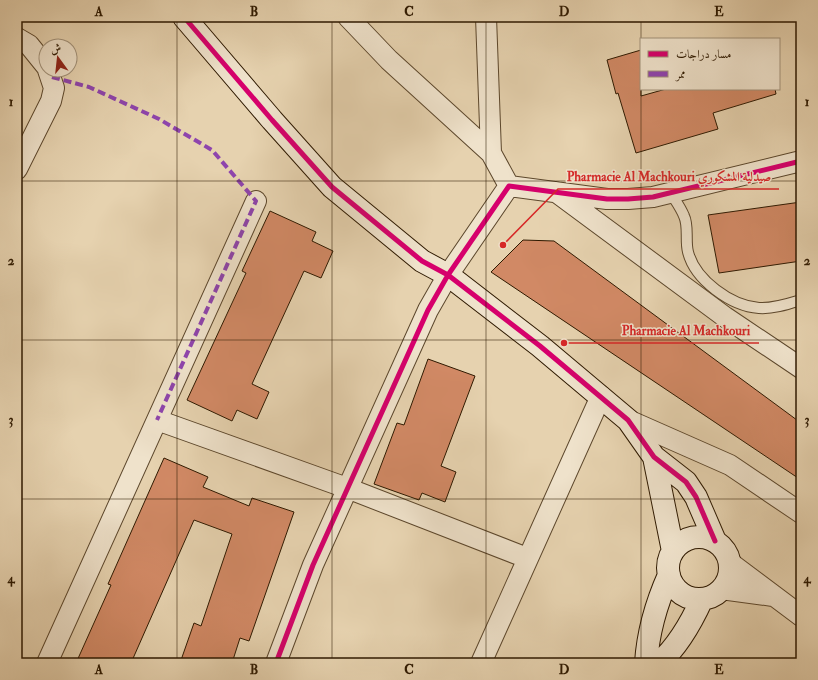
<svg xmlns="http://www.w3.org/2000/svg" width="818" height="680" viewBox="0 0 818 680" font-family="'IM FELL Double Pica',Amiri,serif">
  <style>
    .building { fill: #d18965; stroke: #2e1900 }
    .lines { fill: none; stroke-linecap: round; stroke-linejoin: round }
    .lane-casing { stroke: #5c472c; stroke-width: 12 }
    .street-casing { stroke: #5c472c; stroke-width: 22 }
    .secondary-casing { stroke: #2e1900; stroke-width: 24 }
    .lane { stroke: #efe2cb; stroke-width: 10 }
    .street { stroke: #efe2cb; stroke-width: 20 }
    .secondary { stroke: #efe2cb; stroke-width: 22 }
    .quiet { stroke: #8e44ad; stroke-width: 4; stroke-dasharray: 8 4; stroke-linecap: butt }
    .cycleway-casing { stroke: #efe2cb; stroke-width: 8 }
    .cycleway { stroke: #d6006c; stroke-width: 5 }
    .grid { fill: none; stroke: #2e1900; stroke-width: 1; stroke-opacity: 0.55 }
    .leader { fill: none; stroke: #d62828; stroke-width: 1.5 }
    .callout-dot { fill: #d62828; stroke: #efe2cb; stroke-width: 1.5 }
    .callout-label { font-size: 13px; text-anchor: middle; font-weight: bold; fill: #d62828; stroke: #efe2cb; stroke-width: 3; stroke-linejoin: round; paint-order: stroke }
    .neatline { fill: none; stroke: #2e1900; stroke-width: 1.5 }
    .grid-label { font-size: 13px; text-anchor: middle; font-weight: bold; fill: #2e1900 }
  </style>
  <rect width="100%" height="100%" fill="#e6d2af"/>
  <filter id="stains"><feTurbulence type="fractalNoise" baseFrequency=".005" numOctaves="4"/><feColorMatrix values="0 0 0 0 .2 0 0 0 0 .09 0 0 0 0 .02 0 0 0 .5 -.17"/></filter>
  <radialGradient id="worn" r=".72"><stop offset=".6" stop-color="#630" stop-opacity="0"/><stop offset="1" stop-color="#630" stop-opacity=".3"/></radialGradient>
  <!-- building -->
  <path class="building" d="M641 50V96L666 89H775L776 94 713 113 718 129 636 153 618 93 616 94 607 60Z
    M801 202V261L719 273 708 215Z
    M270 211 316 232 312 241 333 251 321 278 304 271 252 384 269 392 257 419 237 410 232 421 187 400 246 273 242 271Z
    M523 240 554 241 801 423V480L491 272Z
    M428 359 475 376 441 466 456 472 445 502 422 493 419 500 374 484 397 423 404 425Z
    M164 458 208 477 203 487 249 506 252 498 294 512 249 641 240 638 232 663H180L194 623 201 626 232 534 194 520 131 663H76L111 585 108 584Z"/>
  <g class="lines">
    <defs>
      <path id="lane" d="M670 192C675 200 681 208 684 216 689 226 685 241 688 252 695 280 731 306 759 308 773 309 788 304 801 300"/>
      <path id="street" d="M348 17 389 60 491 153 509 186
        M486 17 491 153
        M17 38 29 45 46 66
        M17 169 51 101 54 88 48 70
        M556 192 725 317 801 368
        M157 420 347 488 527 558
        M628 420 730 465 801 513
        M729 562 801 616
        M721 589 773 596
        M47 663 256 201
        M276 663 313 565 428 310 448 275 509 186 607 199H628L653 197 801 161
        M481 663 601 396"/>
      <path id="secondary" d="M184 17 272 120 332 187 422 261 448 275 540 346 628 420 654 457 686 482 696 497 715 541
        M654 457 673 551
        M668 568a31 31 0 1 1 62 0a31 31 0 1 1-62 0Z
        M646 663C648 632 656 604 669 575
        M659 663C677 647 692 621 702 599"/>
    </defs>
    <!-- lane casing -->
    <use href="#lane" class="lane-casing"/>
    <!-- street casing -->
    <use href="#street" class="street-casing"/>
    <!-- secondary casing -->
    <use href="#secondary" class="secondary-casing"/>
    <!-- lane -->
    <use href="#lane" class="lane"/>
    <!-- street -->
    <use href="#street" class="street"/>
    <!-- secondary -->
    <use href="#secondary" class="secondary"/>
    <!-- quiet -->
    <path class="quiet" d="M52 77 89 87 159 119 212 150 256 201 157 420"/>
    <defs>
      <path id="cycleway" d="M184 17 272 120 332 187 422 261 448 275 540 346 628 420 654 457 686 482 696 497 715 541
        M276 663 313 565 428 310 448 275 509 186 607 199H628L653 197 801 161"/>
    </defs>
    <!-- cycleway casing -->
    <use href="#cycleway" class="cycleway-casing"/>
    <!-- cycleway -->
    <use href="#cycleway" class="cycleway"/>
  </g>
  <!-- grid -->
  <path class="grid" d="M177 17V663M332 17V663M486 17V663M641 17V39M641 89V663M17 181H801M17 340H801M17 499H801"/>
  <!-- callouts -->
  <path class="leader" d="M503 245L558 189H779M564 343L614 343H759"/>
  <g class="callout-dot">
    <circle cx="503" cy="245" r="4"/>
    <circle cx="564" cy="343" r="4"/>
  </g>
  <g class="callout-label">
    <text x="669" y="181">Pharmacie Al Machkouri صيدلية المشكوري</text>
    <text x="686" y="335">Pharmacie Al Machkouri</text>
  </g>
  <!-- margin -->
  <rect width="818" height="680" fill="none" stroke="#e6d2af" stroke-width="44"/>
  <!-- legend -->
  <rect x="640" y="38" width="140" height="52" fill="#efe2cb" stroke="#a2927a"/>
  <rect x="648" y="51" width="20" height="6" fill="#d6006c" stroke="#a2927a"/>
  <text x="676" y="58" font-size="12" fill="#2e1900">مسار دراجات</text>
  <rect x="648" y="71" width="20" height="6" fill="#8e44ad" stroke="#a2927a"/>
  <text x="676" y="78" font-size="12" fill="#2e1900">ممر</text>
  <!-- north arrow -->
  <g transform="translate(58 58) rotate(345)"><circle r="19" fill="#efe2cb" stroke="#a2927a"/>
  <path d="M0-3L7 15L0 10L-7 15Z" fill="#8f2418"/>
  <text y="-6" font-size="11" font-weight="bold" text-anchor="middle" fill="#2e1900">ش</text>
  </g>
  <rect x="22" y="22" width="774" height="636" class="neatline"/>
  <g class="grid-label">
    <text x="99" y="16">A</text>
    <text x="254" y="16">B</text>
    <text x="409" y="16">C</text>
    <text x="564" y="16">D</text>
    <text x="719" y="16">E</text>
    <text x="11" y="106">1</text>
    <text x="807" y="106">1</text>
    <text x="11" y="265">2</text>
    <text x="807" y="265">2</text>
    <text x="11" y="424">3</text>
    <text x="807" y="424">3</text>
    <text x="11" y="583">4</text>
    <text x="807" y="583">4</text>
    <text x="99" y="674">A</text>
    <text x="254" y="674">B</text>
    <text x="409" y="674">C</text>
    <text x="564" y="674">D</text>
    <text x="719" y="674">E</text>
  </g>
  <rect width="100%" height="100%" filter="url(#stains)"/>
  <rect width="100%" height="100%" fill="url(#worn)"/>
</svg>
